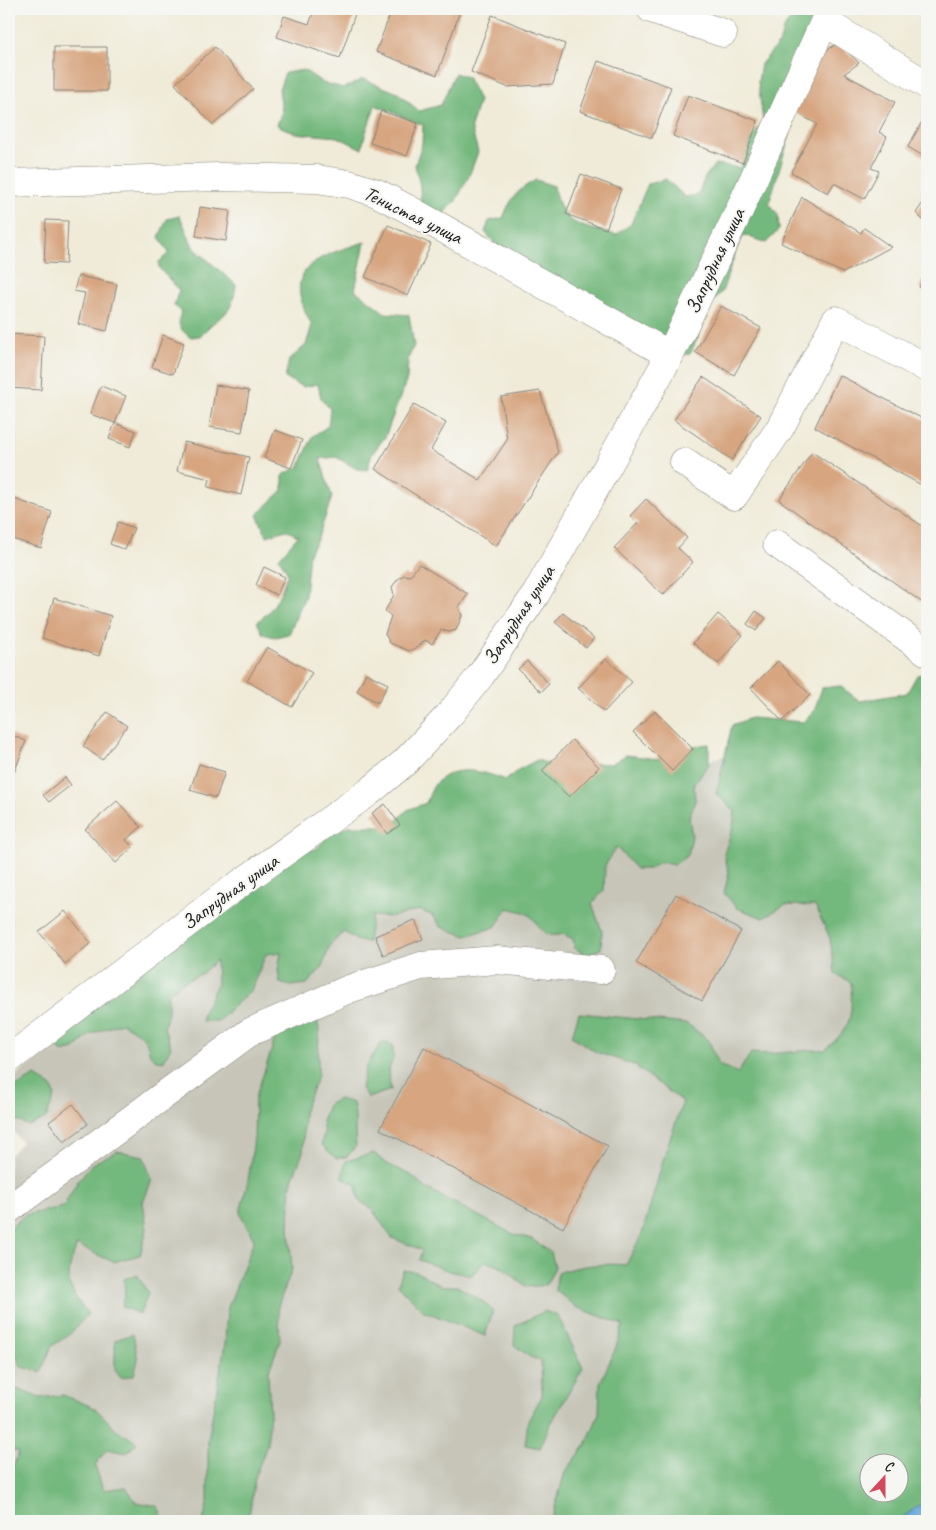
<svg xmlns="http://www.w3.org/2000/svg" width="936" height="1530" viewBox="0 0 936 1530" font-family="Caveat,sans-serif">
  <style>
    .industrial { fill: #c6c5b8; fill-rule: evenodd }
    .forest { fill: #73b87d; stroke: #486a4c; fill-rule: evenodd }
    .water { fill: #66a6d9; stroke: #41617a }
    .building { fill: #d7a681 }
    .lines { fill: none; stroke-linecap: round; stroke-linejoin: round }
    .minor-casing { stroke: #86847a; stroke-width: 29 }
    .minor { stroke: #fff; stroke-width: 28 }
    .labels { text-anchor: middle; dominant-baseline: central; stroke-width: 4; stroke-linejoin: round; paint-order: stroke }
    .street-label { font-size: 20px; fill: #1c1c1c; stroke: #f6f6f2 }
  </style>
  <rect width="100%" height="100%" fill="#f6f6f2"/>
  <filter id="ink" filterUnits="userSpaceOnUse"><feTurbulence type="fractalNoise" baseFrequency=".02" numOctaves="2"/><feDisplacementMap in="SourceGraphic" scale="10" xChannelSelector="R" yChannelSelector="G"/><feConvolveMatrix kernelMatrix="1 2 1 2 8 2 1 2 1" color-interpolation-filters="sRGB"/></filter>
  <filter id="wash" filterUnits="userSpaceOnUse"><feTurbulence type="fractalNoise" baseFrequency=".0096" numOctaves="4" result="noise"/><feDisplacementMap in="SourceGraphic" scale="20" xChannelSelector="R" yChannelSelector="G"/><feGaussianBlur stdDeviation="1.12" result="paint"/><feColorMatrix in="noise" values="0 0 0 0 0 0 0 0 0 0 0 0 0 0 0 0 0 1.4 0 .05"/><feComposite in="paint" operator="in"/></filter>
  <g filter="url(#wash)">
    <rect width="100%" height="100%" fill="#f0ebd8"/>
    <!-- industrial -->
    <path class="industrial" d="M886 710 927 1499 898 1521H9V1156L22 1142 9 1127V1080L254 909 716 758ZM868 1462H898V1492H868Z"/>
    <!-- forest -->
    <path class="forest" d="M799 9H822L789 97 790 134 769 203 778 215 779 230 766 243 744 235 737 248 722 292 703 311 698 337 690 354 670 355 496 245 485 232 489 221 503 218C511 198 517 190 536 180L554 186C563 227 578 225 616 235L631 224 648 184 666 179 685 197 698 195 705 177 715 164 740 168 750 142 763 121 758 82 761 64 780 42 783 29Z
      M304 70 323 83 344 88 363 79 398 93 419 111 441 105 455 73 467 77 479 100 471 127 478 152 469 176 455 202 440 217 421 210 420 186 415 165 422 144 423 125 375 105C371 121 364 133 362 149L338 137 294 133 277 125 282 111 279 89 285 73Z
      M180 216 193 247 236 285C231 322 221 310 201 336L190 337C179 329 177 325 181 312L174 305 179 290 159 268V262L169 253 159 237 167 219Z
      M365 242 355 290 385 313 409 315 414 345 408 359 407 379 385 437 372 454 367 470 357 469 336 457 320 459 332 497 318 538 309 553 305 596 289 634 275 637 263 634 257 622C276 608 280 595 288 573L279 558 298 536 286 530 267 536 257 515 283 490V475L299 467 313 436 328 426 330 409 321 398 318 384 303 387 285 378 289 360 306 345 312 325C279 268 316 257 365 242Z
      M927 673V1506L907 1521H658L657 1518 656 1521H551L565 1472 586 1445 599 1414 600 1383 615 1350 623 1325 576 1307 555 1290 558 1273C581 1265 601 1263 626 1265L642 1234 667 1147 683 1102 634 1065 596 1052 572 1036 579 1013 687 1024 708 1039 719 1065 738 1073 751 1053C778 1056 798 1049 825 1050 853 1025 852 1018 851 982L835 974 830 938 815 906 785 905 763 918 737 908 724 893 729 873 724 854 733 827 735 811 716 794 732 725 751 718 803 722 814 711 822 688 840 686 860 701 907 693 917 675ZM868 1462H898V1492H868Z
      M709 744V764L694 784 695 801 689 817 692 836 688 855 674 865 660 862 649 869H636L616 847 605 866 604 890 592 904 602 931 601 949 585 955 574 947 573 939 563 934C540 940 542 925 528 914 523 911 514 910 508 908L495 927 466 936 441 927 433 916 419 910 392 917 372 916 368 942 358 941 344 932 330 945 322 968 307 984 290 986 280 983 278 970 281 952 266 954 251 990 218 1021H202V1015L217 984 216 960 203 973 181 983 168 994V1013L164 1027 171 1047 163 1062C145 1056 152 1054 146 1041 141 1033 130 1028 122 1023L91 1034 74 1049 62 1052 52 1040 228 905 242 901 292 853 316 849 330 834 349 826H392L407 810 426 803C429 797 432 786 437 782 457 763 484 772 506 780L518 770 537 760 580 774 591 763 611 764 626 755 658 759 679 755 694 746Z
      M312 998 319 1029 318 1075 304 1110 303 1152 291 1183 289 1227 292 1269 278 1306 280 1341 268 1373 270 1413 267 1445 255 1477 250 1510 246 1521H203L208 1501V1440L225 1344 227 1310 254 1240 240 1213 248 1181 254 1139 255 1098 271 1052 280 1019Z
      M382 1042 393 1045V1059L388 1072 391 1090 368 1098 361 1088 366 1066Z
      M35 1076 51 1086 55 1095 46 1118 29 1126 9 1117V1091Z
      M339 1099 353 1103C357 1118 354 1130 356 1146L347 1157 335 1158 321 1144 324 1133 322 1122 328 1105Z
      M117 1151 143 1156 152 1180 143 1202 147 1229 140 1255 113 1262 77 1245C64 1279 66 1286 88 1314L70 1334 52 1346 41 1372 21 1367 12 1346H9V1229L25 1215 63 1207 78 1181 92 1164Z
      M374 1153 385 1163 411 1175 426 1188 513 1234 532 1239 551 1253 555 1267 546 1285 527 1287 503 1268 485 1261 471 1276 449 1271 419 1260 422 1250 392 1238 371 1208 359 1201 356 1185 342 1177 346 1161Z
      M403 1270 417 1272 442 1286H457L484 1302 493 1311 485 1336 424 1311 398 1285Z
      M137 1274 148 1293 140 1314 122 1307 125 1295 124 1279Z
      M545 1311 558 1316 583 1368 550 1425 540 1448 525 1445 528 1421 542 1396 541 1361 530 1357 514 1345 515 1326Z
      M133 1334 138 1360 134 1375 121 1378 115 1370V1340Z
      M9 1386 40 1398 63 1395 95 1408 116 1429 137 1443 126 1453 107 1449 95 1465 103 1490 126 1487 136 1502 158 1506 164 1521H21L9 1514V1476L19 1452 9 1449Z"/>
    <!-- water -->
    <path class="water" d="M927 1499V1521H898Z"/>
    <g id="blocks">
      <!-- building -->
      <path class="building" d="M315 9H339L355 14 340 58 277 37 284 16 309 24Z
        M392 9H461L437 75 376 52Z
        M919 9H927V16L918 12Z
        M492 15 565 44 553 84 507 87 471 72Z
        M838 43 859 63 844 74 895 102 879 132 887 137 871 168 879 171 864 199 834 183 828 193 791 172 817 124 791 110 821 54Z
        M54 47H107V91H54Z
        M215 47 253 89 213 125 175 84Z
        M598 61 671 87 652 138 580 111Z
        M688 95 758 121 743 163 673 136Z
        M381 111 418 123 407 156 370 143Z
        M923 120 927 122V154L925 157 908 147Z
        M581 174 621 189 606 229 566 214Z
        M802 197 861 233 864 228 891 247 843 273 781 243Z
        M927 197V224L916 213Z
        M200 207 230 211 226 241 196 236Z
        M46 220 68 221 66 264 44 263Z
        M388 225 431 244 408 296 365 277Z
        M927 271V292L919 287Z
        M78 276 117 284 107 331 78 324 85 293 74 291Z
        M721 306 761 328 734 375 695 352Z
        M9 334 44 336 41 390 9 388Z
        M163 335 184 343 173 374 152 367Z
        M839 375 927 421V488L815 427Z
        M703 377 761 416 732 460 674 420Z
        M216 385 249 391 242 432 209 427Z
        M101 386 126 396 115 423 90 414Z
        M540 391 558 452 496 546 375 469 414 404 446 423 431 450 480 480 507 440 501 397Z
        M115 423 136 431 130 447 109 439Z
        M275 430 302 440 291 468 264 458Z
        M184 442 249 457 241 495 208 487 210 479 177 471Z
        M812 452 927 529V606L779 500Z
        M9 497 52 512 41 548 9 538Z
        M646 499 687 538 678 548 693 562 663 595 614 548 638 523 630 516Z
        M118 522 134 528 125 550 110 544Z
        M419 564 468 594 459 607 462 616 456 630 450 632 441 630 432 644 425 640 418 647 409 651 390 643 385 634 391 616 385 611 394 595 392 587 398 579 404 575 410 576Z
        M264 567 285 577 277 595 256 585Z
        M54 598 111 616 99 656 42 638Z
        M756 611 766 618 756 631 747 624Z
        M563 613 594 638 586 648 555 622Z
        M718 614 743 635 718 664 693 643Z
        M267 647 312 673 292 707 247 681Z
        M606 659 632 682 604 712 578 688Z
        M527 661 549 684 541 692 518 669Z
        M778 661 810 695 782 721 751 688Z
        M366 673 388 684 378 703 357 691Z
        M655 711 693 749 672 771 633 732Z
        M107 712 127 726 102 760 83 746Z
        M9 734 26 741 14 773 9 771Z
        M572 740 599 767 569 797 542 771Z
        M199 764 225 772 216 798 190 790Z
        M65 777 71 785 49 802 43 795Z
        M117 801 141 827 126 840 133 847 116 863 85 829Z
        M385 804 400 825 387 834 372 813Z
        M676 894 741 931 702 1001 636 963Z
        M65 911 91 943 65 964 39 932Z
        M415 920 423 939 383 955 375 936Z
        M424 1047 608 1146 563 1228 380 1129Z
        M73 1104 88 1124 64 1142 49 1122Z"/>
    </g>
  </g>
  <g filter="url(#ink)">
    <use href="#blocks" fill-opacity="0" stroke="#86847a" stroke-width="1"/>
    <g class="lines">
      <defs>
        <path id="minor" d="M651 9 723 33
          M825 22 927 85
          M9 183 219 177 317 179 349 184 377 193 408 209 670 355
          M684 462 734 496 780 428 836 320 927 368
          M777 544 927 652
          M9 1059 227 893 369 792 405 762 450 714 481 675 536 594 670 355 740 209 830 9
          M9 1209 250 1032 349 989 421 966 497 960 601 970"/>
      </defs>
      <!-- minor casing -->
      <use href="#minor" class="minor-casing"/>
      <!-- minor -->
      <use href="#minor" class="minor"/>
    </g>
  </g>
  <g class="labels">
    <!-- street labels -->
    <g class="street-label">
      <text transform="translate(413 215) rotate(26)">Тенистая улица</text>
      <text transform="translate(715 261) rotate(-65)">Запрудная улица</text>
      <text transform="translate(519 615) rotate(-57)">Запрудная улица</text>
      <text transform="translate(230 892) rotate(-36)">Запрудная улица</text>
    </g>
  </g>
  <!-- margin -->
  <rect width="936" height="1530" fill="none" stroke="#f6f6f2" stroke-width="30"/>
  <!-- north arrow -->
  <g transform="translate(884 1478) rotate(21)"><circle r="24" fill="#f6f6f2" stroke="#9f9f9c"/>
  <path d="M0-4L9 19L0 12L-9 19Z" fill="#d1495b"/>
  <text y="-8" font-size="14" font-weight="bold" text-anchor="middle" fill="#1c1c1c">С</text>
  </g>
</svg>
